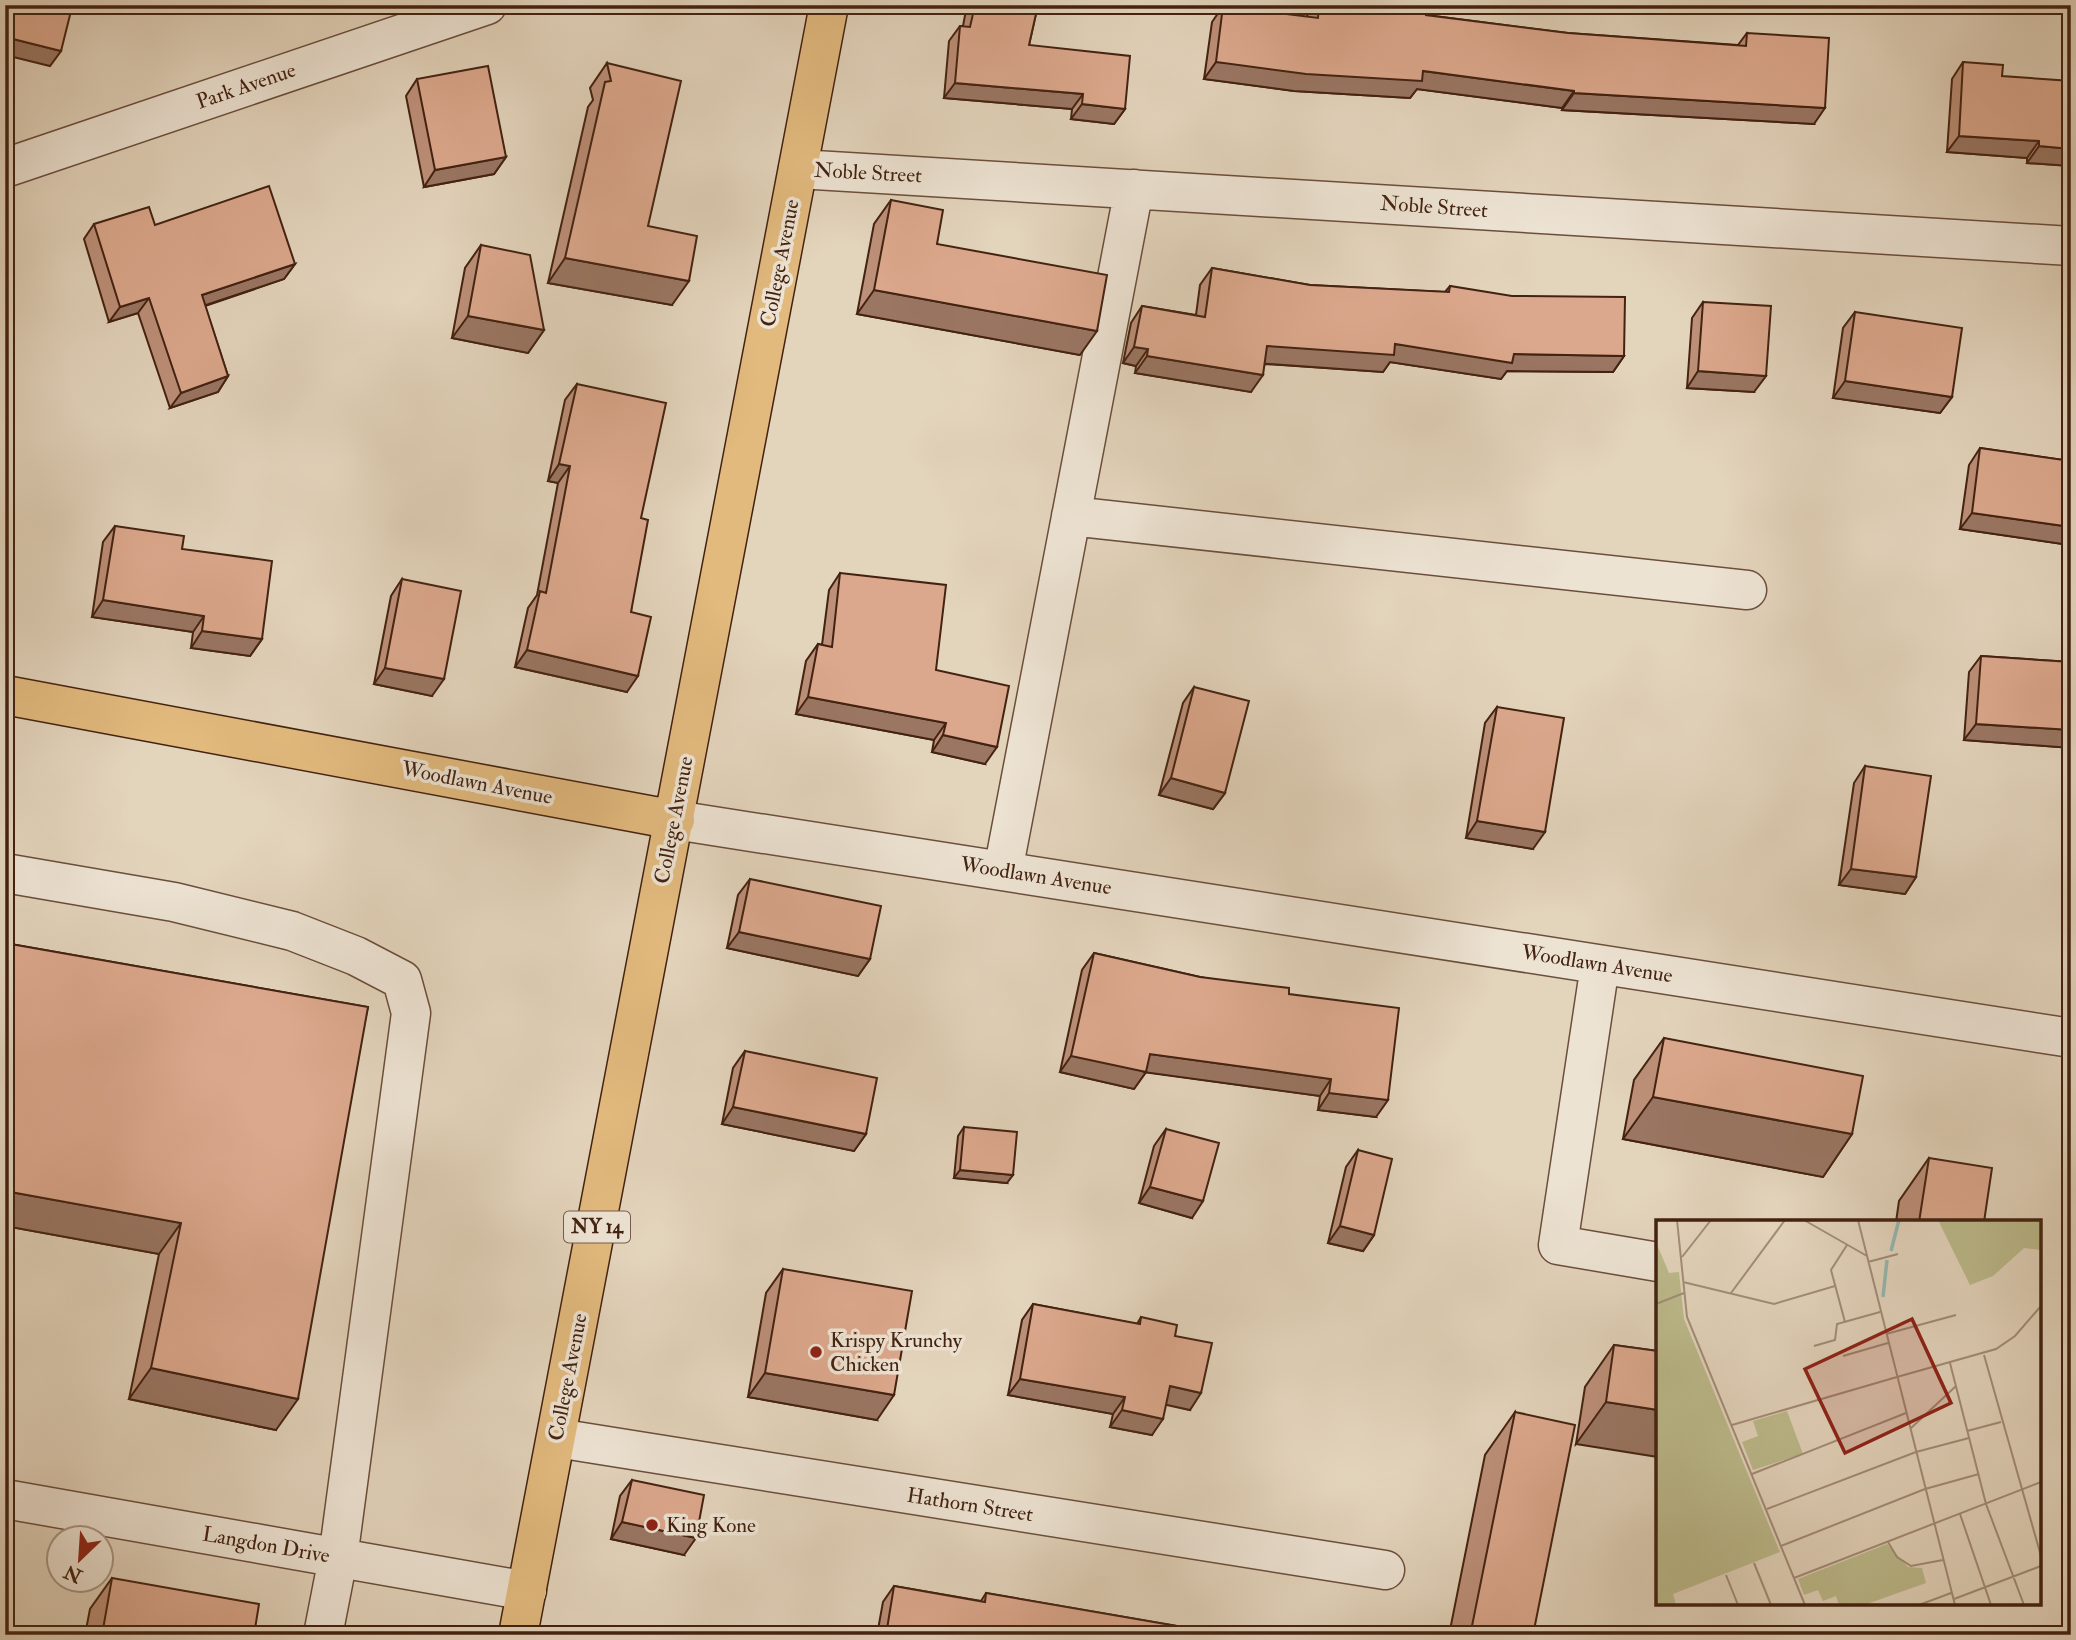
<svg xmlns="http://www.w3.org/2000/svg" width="2076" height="1640" viewBox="0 0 2076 1640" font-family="'IM FELL Double Pica',serif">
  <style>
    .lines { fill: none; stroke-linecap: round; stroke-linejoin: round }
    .minor-casing { stroke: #6b4e3c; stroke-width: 41 }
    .major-casing { stroke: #432211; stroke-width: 41 }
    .minor { stroke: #ede3d3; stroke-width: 38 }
    .major { stroke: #e2ba7e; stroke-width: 38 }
    .wall { fill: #bd9079; stroke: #432211; stroke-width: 2 }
    .shaded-wall { fill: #9a7663; stroke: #432211; stroke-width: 2 }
    .building { fill: #dca88d; stroke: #432211; stroke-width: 2 }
    .poi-dot { fill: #8f2418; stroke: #ede3d3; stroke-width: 2.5 }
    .labels { text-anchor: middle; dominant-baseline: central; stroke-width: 7; stroke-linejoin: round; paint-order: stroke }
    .shield { fill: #ede3d3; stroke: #765c4b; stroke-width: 2 }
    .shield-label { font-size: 19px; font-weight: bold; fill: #432211 }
    .street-label { font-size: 21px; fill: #432211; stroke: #ede3d3 }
    .poi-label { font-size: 21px; fill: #432211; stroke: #ede3d3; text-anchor: start }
    .inset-river { fill: none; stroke: #95b8b1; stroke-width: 3.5 }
    .inset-road { fill: none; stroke: #a38d78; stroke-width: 2 }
    .view { fill: #8f2418; fill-opacity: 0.15; stroke: #8f2418; stroke-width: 3.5 }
    .inset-edge { fill: none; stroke: #432211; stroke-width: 3.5 }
  </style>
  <rect width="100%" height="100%" fill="#e3d4bc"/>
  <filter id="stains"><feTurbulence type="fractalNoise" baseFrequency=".00286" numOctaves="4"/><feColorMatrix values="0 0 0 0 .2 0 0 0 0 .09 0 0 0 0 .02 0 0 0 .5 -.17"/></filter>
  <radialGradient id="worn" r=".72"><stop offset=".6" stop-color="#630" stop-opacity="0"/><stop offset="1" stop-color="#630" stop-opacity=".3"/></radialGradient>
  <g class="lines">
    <defs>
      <path id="minor" d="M5 168 487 5
        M798 169 2071 246
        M1071 516 1747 590
        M675 820 2071 1038
        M1003 871 1134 189
        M5 873 174 902 292 931 356 956 402 980 411 1013 338 1558 323 1635
        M1600 965 1558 1245 1658 1262
        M557 1438 1385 1570
        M5 1499 527 1591"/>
      <path id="major" d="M5 695 675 820
        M518 1635 829 5"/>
    </defs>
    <!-- minor casing -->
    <use href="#minor" class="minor-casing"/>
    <!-- major casing -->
    <use href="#major" class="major-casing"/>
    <!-- minor -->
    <use href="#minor" class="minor"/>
    <!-- major -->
    <use href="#major" class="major"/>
  </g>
  <!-- wall -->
  <path class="wall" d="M967 5H1038L1029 45 1125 109 1114 124 1071 119 1072 109 944 98 949 41 960 26H963Z
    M1309 5H1426V15L1568 33 1738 45 1747 33 1814 124 1562 110V108L1417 89 1410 98 1294 91 1204 79 1212 22 1223 6 1307 17Z
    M1963 62 2002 76 2071 166 2027 163V158L1947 152 1952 79Z
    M607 63 648 226 672 305 548 283 588 107 593 100 590 88Z
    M417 79 506 157 494 174 424 187 406 96Z
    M891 200 937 244 1080 355 857 314 874 224Z
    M94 224 295 264 284 279 205 306 228 376 218 392 170 408 138 313 109 322 84 239Z
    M481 245 544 330 528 353 452 338 465 268Z
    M1212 268 1310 285 1445 292 1450 286 1624 356 1613 372 1507 371 1501 379 1390 362 1383 372 1265 364 1251 392 1135 373 1136 366 1123 363 1131 323 1142 306 1196 315 1200 285Z
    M1703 302 1754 392 1687 388 1692 318Z
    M1855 312 1952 397 1940 413 1833 398 1843 328Z
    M577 384 641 518 631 612 627 692 515 667 528 608 537 595 558 483 548 481 565 400Z
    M1980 448 2071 461V542L2069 545 1960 529 1969 465Z
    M115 526 182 549 262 639 250 656 191 648 193 632 92 617 103 542Z
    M840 573 936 670 985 764 932 752 934 740 796 714 806 661 818 644 822 645 829 590Z
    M402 579 432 696 374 684 391 596Z
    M1981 656 2071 662V748L1964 740 1969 672Z
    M1194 687 1225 793 1213 809 1159 795 1183 703Z
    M1497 707 1533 849 1466 838 1485 723Z
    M1865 766 1916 877 1905 894 1839 885 1854 783Z
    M750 879 870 959 858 976 727 948 738 895Z
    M5 943 368 1007 276 1430 129 1399 159 1254 5 1226Z
    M1094 953 1200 977 1289 994 1376 1117 1318 1110 1320 1096 1146 1072 1134 1089 1060 1072 1082 970Z
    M1664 1038 1852 1134 1823 1177 1623 1139 1634 1080Z
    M745 1051 866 1134 854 1151 722 1124 733 1068Z
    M964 1127 1007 1183 954 1178 958 1136Z
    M1166 1129 1192 1218 1139 1203 1154 1146Z
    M1358 1150 1374 1235 1363 1251 1328 1243 1346 1167Z
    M1929 1158 1984 1222H1896L1899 1201Z
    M783 1269 877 1420 748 1397 766 1293Z
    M1033 1304 1137 1324 1141 1317 1175 1336 1190 1410 1166 1404 1152 1435 1110 1427 1113 1414 1008 1395 1022 1320Z
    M1614 1345 1658 1351 1576 1444 1585 1387Z
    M1515 1412 1533 1635H1449L1485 1455Z
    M632 1480 684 1555 611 1539 620 1496Z
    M112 1578 254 1635H85L90 1609Z
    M894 1586 981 1601 986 1593 1229 1635H877L883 1602Z"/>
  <!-- shaded-wall -->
  <path class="shaded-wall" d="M5 37 61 51 50 66 5 55Z
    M1216 62 1423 71 1574 91 1562 108 1417 89 1410 98 1294 91 1204 79Z
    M955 83 1083 94 1072 109 944 98Z
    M1574 93 1825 108 1814 124 1562 110Z
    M1082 104 1125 109 1114 124 1071 119Z
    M1959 136 2039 141 2027 158 1947 152Z
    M2039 146 2071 149V166L2027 163Z
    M506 157 494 174 424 187 435 170Z
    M565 258 689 281 672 305 548 283Z
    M295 264 284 279 191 310 202 295Z
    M874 290 1097 331 1080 355 857 314Z
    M149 298 138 313 109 322 120 307Z
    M468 316 544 330 528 353 452 338Z
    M1395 344 1514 354 1624 356 1613 372 1507 371 1501 379 1390 362 1383 372 1256 363 1267 346Z
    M1134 347 1148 349 1136 366 1123 363Z
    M1147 356 1263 375 1251 392 1135 373Z
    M1698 371 1766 376 1754 392 1687 388Z
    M228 376 218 392 170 408 181 393Z
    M1845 381 1952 397 1940 413 1833 398Z
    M559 464 570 466 558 483 548 481Z
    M1972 513 2071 527V542L2069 545 1960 529Z
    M103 600 204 616 193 632 92 617Z
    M202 631 262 639 250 656 191 648Z
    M527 650 638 676 627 692 515 667Z
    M385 668 444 679 432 696 374 684Z
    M808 697 946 723 934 740 796 714Z
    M1976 724 2071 730V748L1964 740Z
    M943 735 997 747 985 764 932 752Z
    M1171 778 1225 793 1213 809 1159 795Z
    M1477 821 1545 832 1533 849 1466 838Z
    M1851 869 1916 877 1905 894 1839 885Z
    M739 932 870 959 858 976 727 948Z
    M1150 1054 1331 1079 1320 1096 1143 1072H1146L1134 1089 1060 1072 1071 1056Z
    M1329 1093 1388 1100 1376 1117 1318 1110Z
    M1653 1097 1852 1134 1823 1177 1623 1139Z
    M733 1107 866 1134 854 1151 722 1124Z
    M960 1170 1013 1175 1007 1183 954 1178Z
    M1150 1187 1203 1201 1192 1218 1139 1203Z
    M5 1191 181 1223 159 1254 5 1226Z
    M1340 1226 1374 1235 1363 1251 1328 1243Z
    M151 1368 298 1399 276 1430 129 1399Z
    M765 1373 894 1395 877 1420 748 1397Z
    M1020 1379 1125 1397 1113 1414 1008 1395Z
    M1170 1386 1201 1393 1190 1410 1158 1403Z
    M1606 1402 1658 1410V1457L1576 1444Z
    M1122 1410 1163 1419 1152 1435 1110 1427Z
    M622 1522 696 1538 684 1555 611 1539Z
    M1472 1626 1516 1635H1465Z"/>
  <!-- building -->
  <path class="building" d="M8 5H55V7L71 11 61 51 5 37V15Z
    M975 5H1038L1029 45 1130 56 1125 109 1082 104 1083 94 955 83 960 26 970 27Z
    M1319 5H1426V15L1568 33 1746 46 1747 33 1829 38 1825 108 1574 93V91L1423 71 1422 81 1306 74 1216 62 1223 6 1318 18Z
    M1963 62 2003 65 2002 76 2071 81V149L2039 146V141L1959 136Z
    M607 63 681 81 648 226 697 236 689 281 565 258 605 82 611 81Z
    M488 66 506 157 435 170 417 79Z
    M269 186 295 264 202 295 228 376 181 393 149 298 120 307 94 224 149 207 155 225Z
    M891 200 943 210 937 244 1107 275 1097 331 874 290Z
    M481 245 530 255 544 330 468 316Z
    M1212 268 1310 285 1449 292 1450 286 1512 296 1625 297 1624 356 1514 354 1512 363 1395 344 1394 355 1267 346 1263 375 1147 356 1148 349 1134 347 1142 306 1205 317Z
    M1703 302 1771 306 1766 376 1698 371Z
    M1855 312 1962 328 1952 397 1845 381Z
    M577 384 666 403 641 518 648 520 631 612 651 617 638 676 527 650 540 591 546 593 570 466 559 464Z
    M1980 448 2071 461V527L1972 513Z
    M115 526 184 536 182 549 272 561 262 639 202 631 204 616 103 600Z
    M840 573 946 585 936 670 1009 686 997 747 943 735 946 723 808 697 818 644 832 647Z
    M402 579 461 591 444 679 385 668Z
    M1981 656 2071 662V730L1976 724Z
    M1194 687 1249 701 1225 793 1171 778Z
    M1497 707 1564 718 1545 832 1477 821Z
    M1865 766 1931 776 1916 877 1851 869Z
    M750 879 881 906 870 959 739 932Z
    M5 943 368 1007 298 1399 151 1368 181 1223 5 1191Z
    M1094 953 1200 977 1289 988V994L1399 1008 1388 1100 1329 1093 1331 1079 1150 1054 1146 1072 1071 1056Z
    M1664 1038 1863 1076 1852 1134 1653 1097Z
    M745 1051 877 1078 866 1134 733 1107Z
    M964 1127 1017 1132 1013 1175 960 1170Z
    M1166 1129 1219 1143 1203 1201 1150 1187Z
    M1358 1150 1392 1159 1374 1235 1340 1226Z
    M1929 1158 1992 1168 1984 1222H1919Z
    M783 1269 912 1291 894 1395 765 1373Z
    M1033 1304 1140 1324 1141 1317 1177 1325 1175 1336 1212 1343 1201 1393 1170 1386 1163 1419 1122 1410 1125 1397 1020 1379Z
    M1614 1345 1658 1351V1410L1606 1402Z
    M1515 1412 1575 1425 1533 1635H1516L1472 1626Z
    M632 1480 704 1495 696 1538 622 1522Z
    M112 1578 259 1604 254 1635H102Z
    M894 1586 985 1602 986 1593 1229 1635H886Z"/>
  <!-- markers -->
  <g class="poi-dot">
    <circle cx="816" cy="1352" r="7"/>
    <circle cx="652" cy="1525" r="7"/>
  </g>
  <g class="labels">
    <!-- shield labels -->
    <rect class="shield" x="564" y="1211.5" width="66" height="31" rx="5"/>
    <g class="shield-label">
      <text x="597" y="1227">NY 14</text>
    </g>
    <!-- street labels -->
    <g class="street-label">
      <text transform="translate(246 86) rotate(-19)">Park Avenue</text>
      <text transform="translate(868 173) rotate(3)">Noble Street</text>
      <text transform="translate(1434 207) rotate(4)">Noble Street</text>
      <text transform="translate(780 263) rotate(-79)">College Avenue</text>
      <text transform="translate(477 783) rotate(11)">Woodlawn Avenue</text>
      <text transform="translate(674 820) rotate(-79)">College Avenue</text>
      <text transform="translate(1036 876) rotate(9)">Woodlawn Avenue</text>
      <text transform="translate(1597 964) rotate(9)">Woodlawn Avenue</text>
      <text transform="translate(568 1377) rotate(-79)">College Avenue</text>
      <text transform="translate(970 1505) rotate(9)">Hathorn Street</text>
      <text transform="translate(266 1545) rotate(10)">Langdon Drive</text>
    </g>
    <!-- poi labels -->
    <g class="poi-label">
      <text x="830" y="1340">Krispy Krunchy<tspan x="830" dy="24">Chicken</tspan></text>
      <text x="666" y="1525">King Kone</text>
    </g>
  </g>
  <!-- overview -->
  <g transform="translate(1656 1220)">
    <rect width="385" height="385" fill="#e3d4bc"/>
    <path d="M282 0H385V30L368 28 337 56 314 65ZM0 22 13 53 23 52 28 99 124 332 17 374 20 385H0ZM131 191 147 234 97 250 86 222 102 216 97 201ZM231 324 252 347 266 348 270 363 208 385H183L180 376 167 381 162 370 148 375 142 359Z" fill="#bcba8b"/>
    <path class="inset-river" d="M235 31 243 0M227 77 231 40"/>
    <path class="inset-road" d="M21 0 31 97 149 385M148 0 211 36M202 0 299 385M26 37 55 0M212 42 242 34M27 62 118 84 179 66M75 73 129 0M0 84 28 73M189 102 175 50 191 25M230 114 300 95M158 126 179 120 181 104 224 92M328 135 385 336M187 136 232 123M294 143 330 284 368 385M241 157 340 129 359 116 385 86M76 205 241 157M254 209 300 166M311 211 345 202M96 254 250 193M111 289 260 232 313 218M304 294 335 385M232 322 241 337 255 346 287 340M125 326 269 269 323 254M98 343 115 385M70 355 82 385M138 358 385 262M298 379 385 346M263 385 295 373"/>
    <path class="view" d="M256 99 295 183 189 233 149 149Z"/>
    <rect width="385" height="385" class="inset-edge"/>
  </g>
  <!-- margin -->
  <rect width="2076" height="1640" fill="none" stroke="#e3d4bc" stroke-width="28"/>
  <rect x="7" y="7" width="2062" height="1626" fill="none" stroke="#432211" stroke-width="3.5"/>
  <rect x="14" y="14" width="2048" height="1612" fill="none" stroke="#432211" stroke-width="2"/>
  <!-- north arrow -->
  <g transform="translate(80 1559) rotate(205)"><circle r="33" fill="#ede3d3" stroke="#a99685" stroke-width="2"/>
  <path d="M0-5L12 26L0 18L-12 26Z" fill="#8f2418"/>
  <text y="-10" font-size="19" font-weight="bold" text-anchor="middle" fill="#432211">N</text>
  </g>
  <rect width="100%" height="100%" filter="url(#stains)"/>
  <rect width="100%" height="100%" fill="url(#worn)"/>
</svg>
